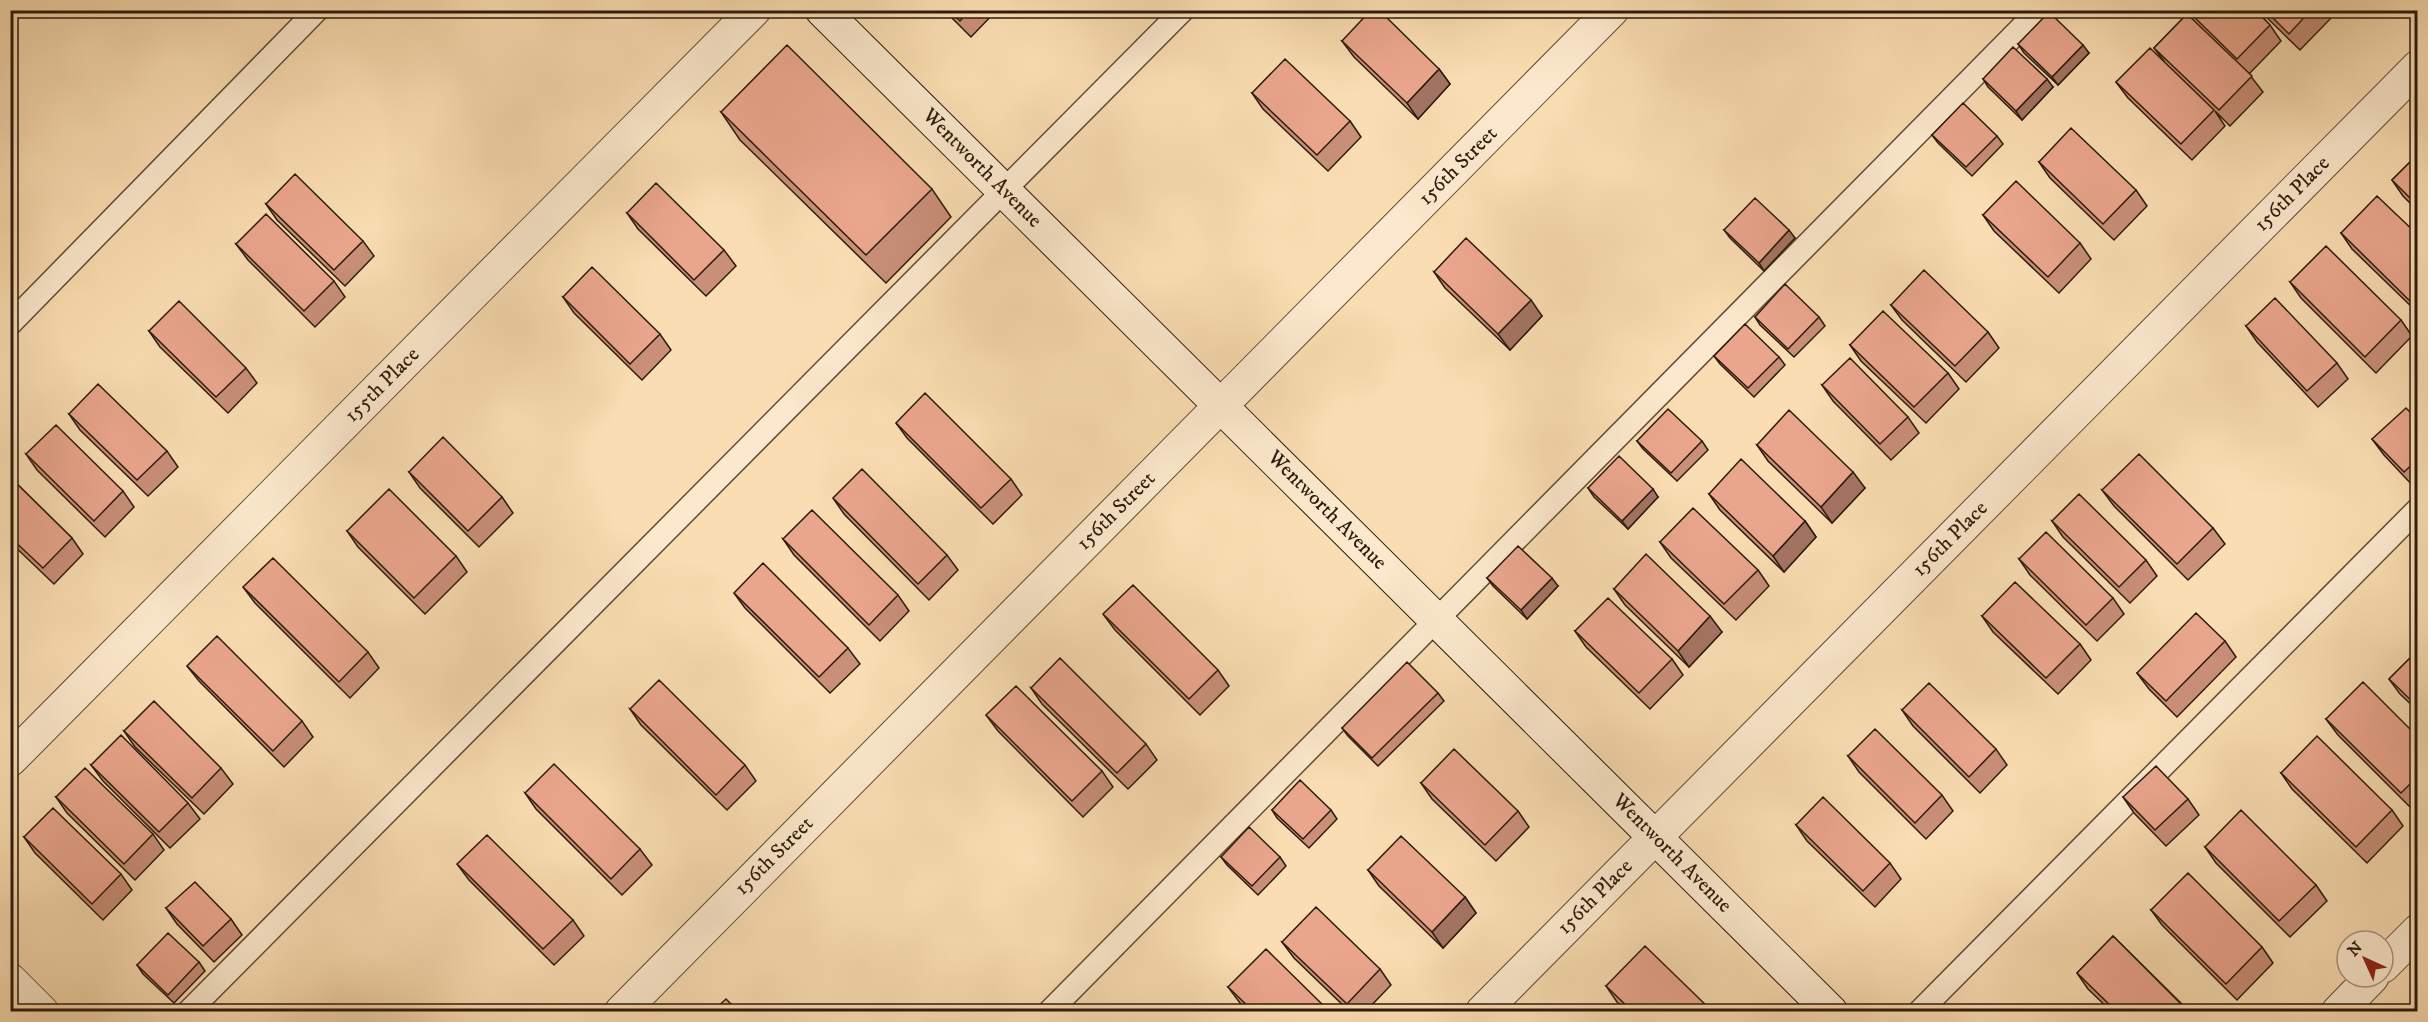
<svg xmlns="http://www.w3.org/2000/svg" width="2428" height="1022" viewBox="0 0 2428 1022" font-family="'IM FELL DW Pica',serif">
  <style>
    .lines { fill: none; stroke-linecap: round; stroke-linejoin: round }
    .lane-casing { stroke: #604c36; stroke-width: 25 }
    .street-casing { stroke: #604c36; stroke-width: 35 }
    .secondary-casing { stroke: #2c1b0d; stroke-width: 35 }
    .lane { stroke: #fce9cd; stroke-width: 22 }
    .street { stroke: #fce9cd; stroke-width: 33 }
    .secondary { stroke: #fce9cd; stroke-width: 33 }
    .wall { fill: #c98f79; stroke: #2c1b0d; stroke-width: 1.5 }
    .shaded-wall { fill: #a47463; stroke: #2c1b0d; stroke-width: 1.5 }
    .building { fill: #eaa68d; stroke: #2c1b0d; stroke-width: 1.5 }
    .labels { text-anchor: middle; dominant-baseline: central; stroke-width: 4.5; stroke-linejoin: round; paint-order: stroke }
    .street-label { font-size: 21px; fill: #2c1b0d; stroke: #fce9cd }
  </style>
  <rect width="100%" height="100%" fill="#faddb2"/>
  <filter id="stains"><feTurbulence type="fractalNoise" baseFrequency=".00333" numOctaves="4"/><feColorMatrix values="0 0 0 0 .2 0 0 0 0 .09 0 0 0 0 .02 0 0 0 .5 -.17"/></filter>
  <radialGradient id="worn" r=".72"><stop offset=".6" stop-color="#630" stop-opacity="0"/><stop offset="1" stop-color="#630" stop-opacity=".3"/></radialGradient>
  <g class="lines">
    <defs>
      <path id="lane" d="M10 324 317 10
        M188 1012 1183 10
        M1049 1012 2039 10
        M1919 1012 2418 509"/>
      <path id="street" d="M10 760 754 10
        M2383 966 2418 931
        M10 980 42 1012
        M621 1012 1612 10
        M1482 1012 2418 67
        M2338 1012 2372 977"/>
      <path id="secondary" d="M822 10 1831 1012"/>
    </defs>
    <!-- lane casing -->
    <use href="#lane" class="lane-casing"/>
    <!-- street casing -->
    <use href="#street" class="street-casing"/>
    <!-- secondary casing -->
    <use href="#secondary" class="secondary-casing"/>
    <!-- lane -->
    <use href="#lane" class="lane"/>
    <!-- street -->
    <use href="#street" class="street"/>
    <!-- secondary -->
    <use href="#secondary" class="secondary"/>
  </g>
  <!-- wall -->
  <path class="wall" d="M944 10H997L971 37Z
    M2182 10H2255L2270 25 2281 41 2249 74 2263 92 2230 126 2215 111 2225 126 2192 160 2128 98 2116 82 2164 61 2154 48 2186 15Z
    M2259 10H2329L2333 16 2300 50Z
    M1342 41 1439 69 1450 84 1418 119 1354 57Z
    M2018 44 2089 53 2058 85 2024 53Z
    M1983 79 2053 87 2022 120 1988 87Z
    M1252 93 1350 121 1361 137 1328 171 1263 109Z
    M721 112 932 189 951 217 886 283 740 140Z
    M1932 135 1997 136 2003 144 1972 176 1938 143Z
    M2418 154V211L2403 196 2392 180Z
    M2039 162 2136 190 2147 206 2114 240 2050 178Z
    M266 204 363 241 374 256 345 286 277 220Z
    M627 213 724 250 736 266 706 296 638 229Z
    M1983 215 2080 243 2091 259 2059 293 1994 231Z
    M1724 230 1795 238 1764 271 1730 238Z
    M2341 233 2418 235V313L2352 249Z
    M236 244 334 281 345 297 315 327 248 260Z
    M1434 272 1542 316 1510 350 1445 288Z
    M2290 282 2401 320 2412 336 2376 373 2301 298Z
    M563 297 660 334 671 350 642 380 574 313Z
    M1891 305 1988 332 1999 348 1966 382 1902 320Z
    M1755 317H1819L1825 326 1794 357 1760 325Z
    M2246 326 2337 363 2348 379 2318 407 2257 342Z
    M149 331 246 368 257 383 228 413 160 347Z
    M1850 345 1948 373 1959 389 1926 423 1861 361Z
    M1714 356 1779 357 1785 365 1754 397 1720 364Z
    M1822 385 1908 417 1919 433 1891 460 1833 401Z
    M69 414 167 451 178 467 148 496 80 430Z
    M2418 420V485L2415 488 2384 455 2372 439Z
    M896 423 1011 479 1022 495 993 524 907 438Z
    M1637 441H1702L1708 450 1677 481 1643 449Z
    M1757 445 1865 488 1832 523 1768 461Z
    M26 454 123 491 134 507 105 537 37 470Z
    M409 472 502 497 513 513 479 547 420 488Z
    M10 477 72 538 83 554 54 584 10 542Z
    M1588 488 1658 497 1628 529 1594 497Z
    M2102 490 2213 528 2225 544 2188 580 2114 506Z
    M1709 494 1805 521 1816 537 1784 572 1720 510Z
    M833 498 947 555 958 570 929 600 844 514Z
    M2052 521 2146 560 2157 576 2130 603 2063 537Z
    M347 531 456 556 467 572 425 614 358 547Z
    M783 539 898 595 909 611 880 641 794 555Z
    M1660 542 1758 570 1769 586 1736 620 1671 558Z
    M2019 559 2113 598 2124 614 2097 641 2030 575Z
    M1487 578 1558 586 1527 619 1493 586Z
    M243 587 368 652 379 668 350 698 255 603Z
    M1614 589 1722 632 1689 667 1625 605Z
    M734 593 848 648 860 664 830 693 745 608Z
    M1103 614 1218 670 1229 686 1200 715 1115 630Z
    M1982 616 2080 644 2091 660 2058 694 1993 632Z
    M1575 631 1672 659 1683 675 1650 709 1586 647Z
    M2225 641 2236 657 2177 717 2149 689 2137 673Z
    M2418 650V711L2400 694 2389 679Z
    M187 666 302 721 313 737 284 767 199 681Z
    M1031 688 1146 744 1157 760 1128 789 1042 704Z
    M1438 693 1444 701 1378 766 1348 736 1342 728Z
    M630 709 745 765 756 781 727 810 641 725Z
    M1902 710 1996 749 2007 765 1980 793 1913 726Z
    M986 715 1102 771 1113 787 1083 817 998 731Z
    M2326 719 2418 737V803L2412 809 2338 735Z
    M124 731 221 768 233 784 204 814 135 747Z
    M1848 756 1942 795 1953 811 1926 839 1859 772Z
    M91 765 188 803 200 819 170 848 103 781Z
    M2281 773 2392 810 2403 826 2367 863 2292 789Z
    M1421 783 1518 811 1529 827 1496 861 1432 799Z
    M525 793 640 849 652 865 622 895 536 809Z
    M56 797 153 834 164 850 135 880 67 813Z
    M2123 797 2188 799 2199 815 2166 846 2134 813Z
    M1272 810H1331L1337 819 1309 848 1277 818Z
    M1796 825 1890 863 1901 879 1875 907 1807 841Z
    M24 837 121 874 132 890 103 920 35 853Z
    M2205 847 2316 885 2327 901 2290 937 2216 863Z
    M1221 857H1280L1286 866 1258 895 1227 865Z
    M457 864 573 920 584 936 554 965 469 880Z
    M1368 870 1465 897 1476 913 1443 948 1379 886Z
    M166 908 231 919 242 935 214 962 177 924Z
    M2151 910 2262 947 2273 963 2237 1000 2162 925Z
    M2113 936 2189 1011H2111L2088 989 2077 973Z
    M1282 942 1380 969 1391 985 1366 1011H1349L1294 958Z
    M199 962 205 971 174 1003 143 974 137 965Z
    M1606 986 1712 1011H1627L1617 1002Z
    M1228 987 1329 1011H1248L1240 1003Z"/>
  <!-- shaded-wall -->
  <path class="shaded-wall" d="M2083 45 2089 53 2058 85 2052 77Z
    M1439 69 1450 84 1418 119 1407 103Z
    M2047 79 2053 87 2022 120 2016 111Z
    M1789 230 1795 238 1764 271 1759 263Z
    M1531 300 1542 316 1510 350 1498 334Z
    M1853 472 1865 488 1832 523 1821 507Z
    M1653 489 1658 497 1628 529 1622 521Z
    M1805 521 1816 537 1784 572 1773 556Z
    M1552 578 1558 586 1527 619 1521 610Z
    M1710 616 1722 632 1689 667 1678 651Z
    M1465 897 1476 913 1443 948 1432 932Z"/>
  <!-- building -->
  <path class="building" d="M949 10H970L960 21Z
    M1371 10H1379L1439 69 1407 103 1342 41Z
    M2187 10H2255L2270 25 2237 59Z
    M2265 10H2311L2289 34Z
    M2049 12 2083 45 2052 77 2018 44Z
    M2187 14 2252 76 2219 110 2154 48Z
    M787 45 932 189 866 255 721 112Z
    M2013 47 2047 79 2016 111 1983 79Z
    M2150 48 2214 110 2181 144 2116 82Z
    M1285 59 1350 121 1317 155 1252 93Z
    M1963 103 1997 136 1966 167 1932 135Z
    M2071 128 2136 190 2103 224 2039 162Z
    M2418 154V206L2392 180Z
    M295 174 363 241 334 270 266 204Z
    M2016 181 2080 243 2048 277 1983 215Z
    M656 183 724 250 694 280 627 213Z
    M2377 196 2418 235V305L2416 307 2341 233Z
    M1755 198 1789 230 1759 263 1724 230Z
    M266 214 334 281 304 311 236 244Z
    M1466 238 1531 300 1498 334 1434 272Z
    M2326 246 2401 320 2365 357 2290 282Z
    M592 267 660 334 630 364 563 297Z
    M1924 270 1988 332 1955 366 1891 305Z
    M1785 284 1819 317 1788 349 1755 317Z
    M2275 298 2337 363 2307 391 2246 326Z
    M179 301 246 368 216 397 149 331Z
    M1883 311 1948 373 1914 407 1850 345Z
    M1745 324 1779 357 1748 388 1714 356Z
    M1850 358 1908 417 1880 444 1822 385Z
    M98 384 167 451 137 480 69 414Z
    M925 393 1011 479 981 508 896 423Z
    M2406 408 2418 420V459L2404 472 2372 439Z
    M1668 409 1702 441 1671 473 1637 441Z
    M1789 410 1853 472 1821 507 1757 445Z
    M56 425 123 491 94 521 26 454Z
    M443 437 502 497 468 531 409 472Z
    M2139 454 2213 528 2177 564 2102 490Z
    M1619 456 1653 489 1622 521 1588 488Z
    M1741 459 1805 521 1773 556 1709 494Z
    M862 469 947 555 918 584 833 498Z
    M10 477 72 538 43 568 10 537Z
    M389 489 456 556 414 598 347 531Z
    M2079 494 2146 560 2119 587 2052 521Z
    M1693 508 1758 570 1724 604 1660 542Z
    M812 510 898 595 869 625 783 539Z
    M2046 532 2113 598 2086 625 2019 559Z
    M1518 546 1552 578 1521 610 1487 578Z
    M1646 554 1710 616 1678 651 1614 589Z
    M273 558 368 652 339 682 243 587Z
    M763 563 848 648 819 677 734 593Z
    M2015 582 2080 644 2046 678 1982 616Z
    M1133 585 1218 670 1189 699 1103 614Z
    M1608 598 1672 659 1639 693 1575 631Z
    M2196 613 2225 641 2166 701 2137 673Z
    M217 636 302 721 273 751 187 666Z
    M2418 650V707L2389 679Z
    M1060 658 1146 744 1117 773 1031 688Z
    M1407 662 1438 693 1372 758 1342 728Z
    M659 680 745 765 716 795 630 709Z
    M2363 682 2418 737V776L2401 793 2326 719Z
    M1929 683 1996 749 1969 777 1902 710Z
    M1016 686 1102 771 1072 801 986 715Z
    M154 701 221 768 192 798 124 731Z
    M1875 729 1942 795 1915 823 1848 756Z
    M121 735 188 803 159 832 91 765Z
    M2317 736 2392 810 2356 847 2281 773Z
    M1454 749 1518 811 1485 845 1421 783Z
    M554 764 640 849 611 879 525 793Z
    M2156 766 2188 799 2155 830 2123 797Z
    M85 768 153 834 124 864 56 797Z
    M1300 780 1331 810 1303 839 1272 810Z
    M1823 797 1890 863 1863 891 1796 825Z
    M53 808 121 874 92 904 24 837Z
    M2241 810 2316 885 2279 921 2205 847Z
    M1249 827 1280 857 1252 886 1221 857Z
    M487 835 573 920 543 949 457 864Z
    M1401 836 1465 897 1432 932 1368 870Z
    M2188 873 2262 947 2226 984 2151 910Z
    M195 882 231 919 203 946 166 908Z
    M1316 907 1380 969 1347 1004 1282 942Z
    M168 933 199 962 168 995 137 965Z
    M2113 936 2188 1011H2116L2077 973Z
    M1645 946 1712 1011H1632L1606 986Z
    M1266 949 1329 1011H1253L1228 987Z
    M726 999 738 1011H713Z
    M2037 1005 2044 1011H2031Z"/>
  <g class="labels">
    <!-- street labels -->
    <g class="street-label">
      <text transform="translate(1458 166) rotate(-45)">156th Street</text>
      <text transform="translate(982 168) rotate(45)">Wentworth Avenue</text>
      <text transform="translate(2292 194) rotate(-45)">156th Place</text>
      <text transform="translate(382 385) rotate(-45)">155th Place</text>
      <text transform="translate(1327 510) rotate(45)">Wentworth Avenue</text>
      <text transform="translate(1116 511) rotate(-45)">156th Street</text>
      <text transform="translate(1950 539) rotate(-45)">156th Place</text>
      <text transform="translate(1672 853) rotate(45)">Wentworth Avenue</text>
      <text transform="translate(774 856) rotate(-45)">156th Street</text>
      <text transform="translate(1595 897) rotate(-45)">156th Place</text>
    </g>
  </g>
  <!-- margin -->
  <rect width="2428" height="1022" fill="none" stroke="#faddb2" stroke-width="36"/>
  <rect x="12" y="12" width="2404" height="998" fill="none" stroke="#2c1b0d" stroke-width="3"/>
  <rect x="18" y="18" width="2392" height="986" fill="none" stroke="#2c1b0d" stroke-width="1.5"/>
  <!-- north arrow -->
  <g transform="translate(2365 959) rotate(315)"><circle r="28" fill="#fce9cd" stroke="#a99780" stroke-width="1.5"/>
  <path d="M0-4.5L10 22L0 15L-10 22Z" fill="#8f2418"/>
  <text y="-9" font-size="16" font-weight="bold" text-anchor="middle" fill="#2c1b0d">N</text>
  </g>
  <rect width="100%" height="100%" filter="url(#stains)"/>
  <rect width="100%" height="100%" fill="url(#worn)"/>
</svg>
